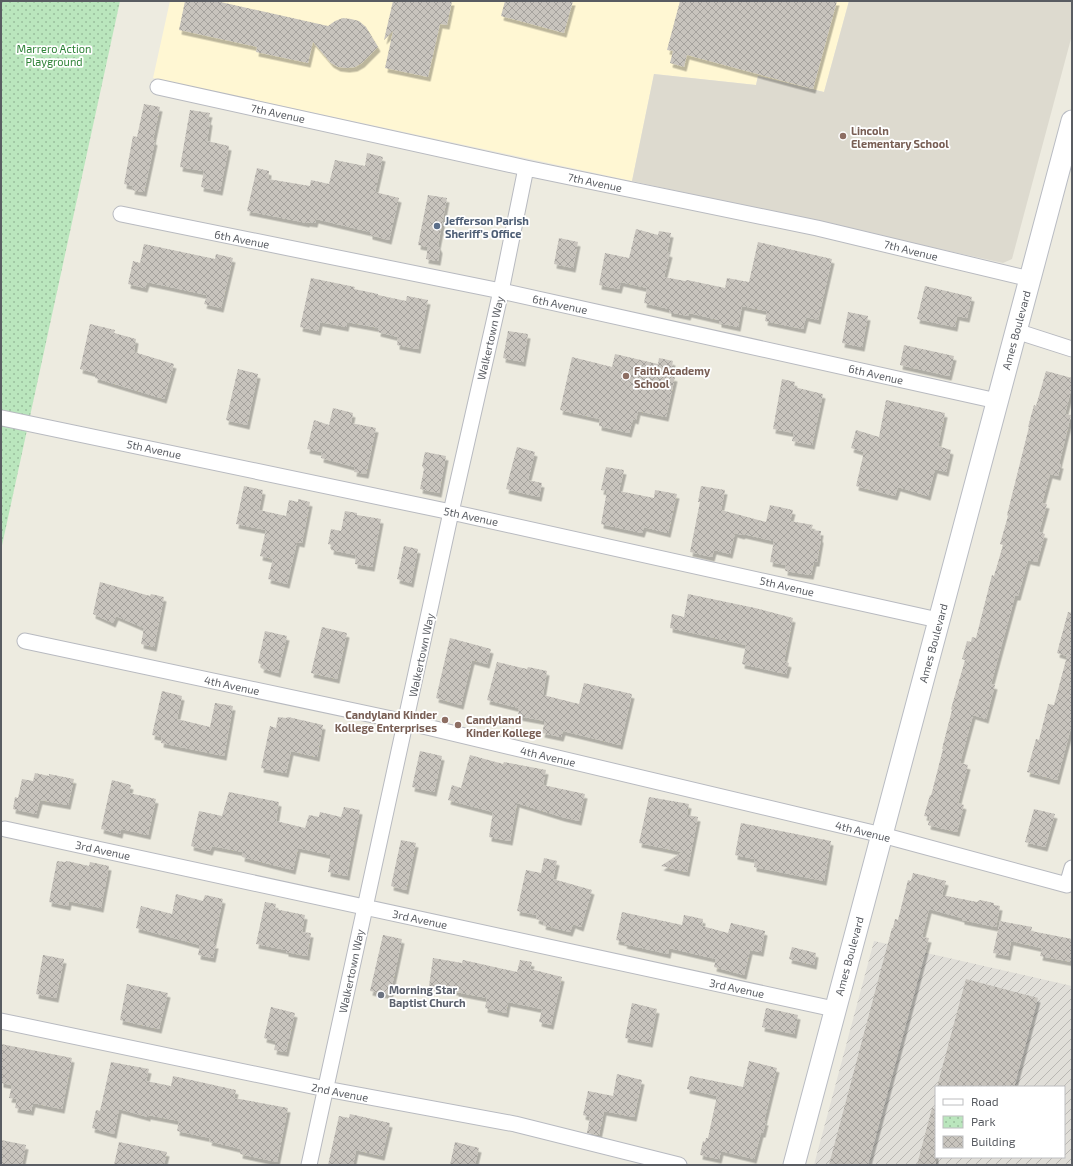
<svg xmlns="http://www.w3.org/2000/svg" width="1073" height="1166" viewBox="0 0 1073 1166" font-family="'Exo 2',sans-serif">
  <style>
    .commercial { fill: #fff7d3 }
    .industrial { fill: url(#industrial-furrows); fill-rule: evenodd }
    .education { fill: #dddacf }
    .park { fill: url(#park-dots) }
    .building { fill: url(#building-cross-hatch); filter: url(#shadow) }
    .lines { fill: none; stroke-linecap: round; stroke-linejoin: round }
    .street-casing { stroke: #b8bac0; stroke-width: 17 }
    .secondary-casing { stroke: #b9bcc3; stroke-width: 23 }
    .street { stroke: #fff; stroke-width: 15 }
    .secondary { stroke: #fff; stroke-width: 21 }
    .education-dot { fill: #8d6e63; stroke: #fff; stroke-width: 1.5 }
    .service-dot { fill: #5c6f8a; stroke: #fff; stroke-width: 1.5 }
    .worship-dot { fill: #6b7280; stroke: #fff; stroke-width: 1.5 }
    .labels { text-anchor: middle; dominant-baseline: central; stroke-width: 3.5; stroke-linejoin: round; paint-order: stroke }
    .park-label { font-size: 11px; fill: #2f8338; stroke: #fff }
    .street-label { font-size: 11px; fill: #595c62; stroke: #fff }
    .education-label { font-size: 11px; font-weight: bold; fill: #785e54; stroke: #fff; text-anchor: start }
    .service-label { font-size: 11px; font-weight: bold; fill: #4e5e75; stroke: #fff; text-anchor: start }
    .worship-label { font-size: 11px; font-weight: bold; fill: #5b616d; stroke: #fff; text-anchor: start }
  </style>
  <defs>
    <pattern id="industrial-furrows" width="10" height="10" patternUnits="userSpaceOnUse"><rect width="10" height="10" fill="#e0ded8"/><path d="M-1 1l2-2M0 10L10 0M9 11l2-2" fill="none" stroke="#b9b7b3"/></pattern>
    <pattern id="park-dots" width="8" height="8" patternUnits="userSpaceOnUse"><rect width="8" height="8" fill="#bae6bd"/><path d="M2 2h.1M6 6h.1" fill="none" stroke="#9abe9d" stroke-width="1.8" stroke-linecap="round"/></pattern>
    <pattern id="building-cross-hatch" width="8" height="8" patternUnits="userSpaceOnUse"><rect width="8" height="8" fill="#c8c4bd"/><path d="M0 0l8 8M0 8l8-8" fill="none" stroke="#a5a29d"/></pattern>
    <filter id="shadow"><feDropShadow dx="2.5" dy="4.5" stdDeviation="0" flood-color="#0004"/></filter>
  </defs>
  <rect width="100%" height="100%" fill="#edebe0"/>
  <!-- commercial -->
  <path class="commercial" d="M170 1H849L824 92 758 76 756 85 654 74 632 181 153 78Z"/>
  <!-- industrial -->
  <path class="industrial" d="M874 941 1072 986V1165H814ZM936 1087H1064V1157H936Z"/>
  <!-- education -->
  <path class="education" d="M849 1H1072V35L1012 259 1003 263 632 181 654 74 756 85 758 76 824 92Z"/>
  <!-- park -->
  <path class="park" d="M1 1H120L1 550Z"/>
  <!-- building -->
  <path class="building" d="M185 1H216L328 26 335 21 343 18 351 19 359 21 366 27 378 47 362 63 355 67 347 68 338 67 331 63 313 42 308 63 256 52 257 47 179 30Z
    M393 1H452L447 25 440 24 428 77 385 68 393 31 384 40Z
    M505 1H573L564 33 501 16Z
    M680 1H837L813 89 687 55 684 67 670 63 673 51 667 50Z
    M144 104 160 107 153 140 155 141 144 192 132 190 133 186 124 184 133 136 137 137Z
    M190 110 210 113 208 120 210 121 207 141 229 146 220 191 201 187 204 171 180 167Z
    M367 153 383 157 375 192 399 198 389 240 370 235V232L316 219 315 223 307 222V223L247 211 257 168 269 171 268 179 310 186 311 180 329 184 335 160 365 166Z
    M428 195 447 198 438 245 440 249 438 261 426 259 428 247 418 245Z
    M636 229 658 235 659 231 671 233 667 252 670 253 664 277 685 281 687 280 725 288 727 278 749 282 758 242 832 259 818 320 806 317 803 329 765 321 767 311 742 306 738 327 719 323V320L689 313 688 316 669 312V309L644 303 647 288 621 282 619 289 599 285 605 253 629 258Z
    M559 238 578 242 573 268 554 264Z
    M144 244 215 259 216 254 233 258 221 308 204 304 207 295 147 282 145 288 128 284 133 261 140 263Z
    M311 278 355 287 354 289 378 294V295L406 301 407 296 428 300 418 349 397 345 398 337 378 332 379 328 347 322 346 327 320 322 318 331 300 327Z
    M925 286 972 297 967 318 957 316 955 327 917 319Z
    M848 312 868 316 862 347 842 343Z
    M90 324 115 330 114 333 136 339 134 352 174 364 164 399 95 378 96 373 80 369Z
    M508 331 528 334 523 362 503 358Z
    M904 345 954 356 949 376 900 365Z
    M615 354 658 364 659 358 673 361 670 376 675 377 666 417 638 411 636 420 633 419 629 433 599 426 600 419 560 410 572 357 612 367Z
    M238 369 258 374 247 425 226 420Z
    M1046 371 1072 378V386L1065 414 1071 415 1059 464H1061L1058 476 1050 474 1042 503 1047 504 1039 532 1045 534 1037 562 1028 560 1018 596H1015L991 684 995 685 986 719 973 715 960 763 968 765 958 803 964 805 957 832 928 825 930 817 924 816 930 795 931 796 943 749H942L952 710 951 709 965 660 962 659 967 641 971 642 972 637 976 638 992 575 994 576 1003 545 1000 544 1008 516 1007 515 1029 427H1028L1034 405 1036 406Z
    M782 379 795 382 794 387 823 394 812 445 792 441 794 433 773 429Z
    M886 400 945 413 938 446 951 450 946 472 935 469 928 496 898 487 895 496 856 486 864 452 851 448 856 430 879 437Z
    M333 408 353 413 351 423 376 428 366 474 354 472 355 467 321 458 322 452 307 449 314 420 329 425Z
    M517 447 535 452 528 480 542 483 539 497 506 489Z
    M425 452 446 456 439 493 420 489 424 469 422 466Z
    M606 467 624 470 619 491 654 498 655 490 677 494 668 533 644 527 642 533 601 524 607 491 601 490Z
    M244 486 263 490 259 510 286 516 289 500 298 502V499L310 502 302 543 297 542 287 584 268 579 273 559 260 556 266 530 236 524Z
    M701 486 725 490 721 510 766 522 770 505 793 510 790 521 813 525 811 530 821 531 820 537 821 539 817 562H814L811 575 785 571 786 565 770 562 774 541 743 534 742 535 735 533 730 554 714 550 712 557 690 552 700 502H698Z
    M345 511 357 513V515L381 519 372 567 355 564 356 555 331 550 332 545 328 544 331 529 341 531Z
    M404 546 418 549 411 583 397 579Z
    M100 582 150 596 151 594 164 597 154 647 141 644 144 628 116 616 113 623 93 614Z
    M688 594 755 608 793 618 784 661 789 663 786 674 742 664 746 645 670 628 672 614 684 617Z
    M1068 612 1072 613V724L1057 780 1027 772 1036 739 1039 740 1048 704 1054 705 1067 656 1057 653Z
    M322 627 347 633 337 679 311 673Z
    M265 631 287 636 278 673 261 668 262 665 258 663Z
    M450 638 491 649 487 664 472 660 461 705 436 698Z
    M497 662 527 669 528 667 547 671 543 695 579 704 584 683 632 694 620 745 563 731 561 737 542 733 545 721 518 716 519 708 487 700Z
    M162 691 182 696 177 719 210 727 215 703 233 706 224 756 161 743 162 737 152 735Z
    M278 717 286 718 288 717 323 725 317 757 291 751 286 773 261 768 270 726 276 728Z
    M420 751 442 756 434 792 412 787Z
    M470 755 503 764 504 762 546 770 543 785 585 794 579 821 562 817 517 803 510 841 489 837 493 812 448 800 452 785 461 788Z
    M35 773 49 776V774L74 779 68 805 40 800 36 814 13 809 15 797 18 798 22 779 33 781Z
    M112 780 131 785 129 793 156 799 148 835 121 829 120 834 101 829Z
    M229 792 279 802 276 821 305 828 309 815 319 817 320 812 341 817 344 807 360 810 347 876 328 872 331 855 298 848 293 870 242 857 243 852 212 846 210 851 191 846 199 811 222 816Z
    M649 797 689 804 687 815 698 817 687 872 661 866 682 852 639 843Z
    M1034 809 1055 814 1045 847 1025 842Z
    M741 823 831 841 824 881 754 867 755 859 735 855Z
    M401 840 416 843 406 890 391 886Z
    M544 858 557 861 553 879 592 890 581 927 573 924 570 932 543 925 544 922 536 919 537 915 517 911 526 870 541 873Z
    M57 861 65 862 67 861 89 866 90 862 109 866 101 908 69 901 68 906 49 902Z
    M913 873 946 881 942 895 977 902 980 900 994 903V905L1000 906 996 927 962 920V918L929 909 922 937 929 938 868 1165H829L892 928H893L895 919 898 920 908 880 911 881Z
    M176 894 203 901 205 895 223 899 213 944H216L213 958 198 955 200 945 136 928 141 906 172 914Z
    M265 902 276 904 275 909 305 915 302 932 311 933 307 956 286 952V950L256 944Z
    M622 912 682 925 684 915 703 919 702 926 728 933 731 923 765 931 761 952 750 950 744 975 714 967 716 959 669 948 668 954 624 944 625 942 616 940Z
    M1000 921 1032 927 1031 931 1072 939V962L1040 956 1042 948 1011 941 1008 956 993 953Z
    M383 935 402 939 390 995 370 991Z
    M792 947 816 953 814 965 789 959Z
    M43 955 64 959 56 998 36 994Z
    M433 958 462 963 463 960 517 972 520 960 532 962 530 969 562 977 551 1025 539 1022 542 1009 508 1002 506 1013 485 1008 487 998 456 992V991L429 986Z
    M966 979 1038 998 1014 1087H937Z
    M127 984 168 993 159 1029 120 1020Z
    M632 1003 657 1009 650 1043 625 1038Z
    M271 1007 295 1013 286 1052 274 1050 276 1041 264 1038Z
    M766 1008 798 1015 794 1034 762 1027Z
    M1 1044 72 1058 62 1109 33 1103 31 1111 15 1108 17 1099 9 1098 12 1085 1 1083Z
    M749 1061 777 1068 764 1121H766L763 1133H761L754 1159 721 1151 719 1159 700 1155 703 1141 705 1142 706 1138H708L717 1096 687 1089 690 1076 743 1087Z
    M111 1062 149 1069 146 1081 171 1086 173 1076 236 1090 234 1098 288 1108 277 1162 240 1154 241 1149 209 1141 210 1138 177 1131 179 1121 148 1115V1117L119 1109 114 1134 92 1128 96 1110 100 1111Z
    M617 1074 642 1080 634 1117 604 1111 599 1135 587 1133 590 1117 583 1115 588 1091 613 1096Z
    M932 1108 936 1109V1165H917Z
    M350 1114 390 1123 382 1156 356 1150 353 1165H328L339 1116 349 1118Z
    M1 1140 26 1145 22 1165H1Z
    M119 1142 167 1152 164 1165H114Z
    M455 1142 479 1148 475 1165H450Z"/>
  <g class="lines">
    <defs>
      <path id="street" d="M158 87 526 168 817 228 1030 279
        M121 214 501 291 997 401
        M1016 331 1072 349
        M2 418 451 512 938 620
        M25 641 406 722 882 835 1067 885 1072 868
        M5 829 834 1009
        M1 1021 326 1089 515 1124 679 1165
        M309 1165 451 512 501 291 526 168"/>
      <path id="secondary" d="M794 1165 1072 121"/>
    </defs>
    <!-- street casing -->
    <use href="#street" class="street-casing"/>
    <!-- secondary casing -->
    <use href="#secondary" class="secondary-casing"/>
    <!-- street -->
    <use href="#street" class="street"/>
    <!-- secondary -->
    <use href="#secondary" class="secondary"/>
  </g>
  <!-- markers -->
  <g class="education-dot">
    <circle cx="843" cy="136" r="4"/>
    <circle cx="626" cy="376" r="4"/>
    <circle cx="445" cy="720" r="4"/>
    <circle cx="458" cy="725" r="4"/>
  </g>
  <circle class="service-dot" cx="437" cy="226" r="4"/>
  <circle class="worship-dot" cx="381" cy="995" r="4"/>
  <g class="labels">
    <!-- park labels -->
    <g class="park-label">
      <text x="54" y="48">Marrero Action<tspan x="54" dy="13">Playground</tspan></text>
    </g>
    <!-- street labels -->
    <g class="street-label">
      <text transform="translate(278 113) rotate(12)">7th Avenue</text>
      <text transform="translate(595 182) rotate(12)">7th Avenue</text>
      <text transform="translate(242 239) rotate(11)">6th Avenue</text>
      <text transform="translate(911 250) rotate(14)">7th Avenue</text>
      <text transform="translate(560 304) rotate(12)">6th Avenue</text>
      <text transform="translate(1016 330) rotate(-75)">Ames Boulevard</text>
      <text transform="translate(490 338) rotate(-77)">Walkertown Way</text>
      <text transform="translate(876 374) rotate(13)">6th Avenue</text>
      <text transform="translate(154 449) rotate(12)">5th Avenue</text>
      <text transform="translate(471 516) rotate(12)">5th Avenue</text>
      <text transform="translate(787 586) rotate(13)">5th Avenue</text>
      <text transform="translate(933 643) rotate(-75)">Ames Boulevard</text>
      <text transform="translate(421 655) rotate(-78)">Walkertown Way</text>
      <text transform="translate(232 685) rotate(12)">4th Avenue</text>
      <text transform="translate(548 756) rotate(13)">4th Avenue</text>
      <text transform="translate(863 831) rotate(14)">4th Avenue</text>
      <text transform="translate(103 850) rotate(12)">3rd Avenue</text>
      <text transform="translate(420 919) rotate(12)">3rd Avenue</text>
      <text transform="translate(849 956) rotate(-75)">Ames Boulevard</text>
      <text transform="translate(351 971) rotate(-78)">Walkertown Way</text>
      <text transform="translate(737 988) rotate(12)">3rd Avenue</text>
      <text transform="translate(340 1092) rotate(11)">2nd Avenue</text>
    </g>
    <!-- education labels -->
    <g class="education-label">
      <text x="851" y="130">Lincoln<tspan x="851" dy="13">Elementary School</tspan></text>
      <text x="634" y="370">Faith Academy<tspan x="634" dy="13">School</tspan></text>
      <text x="437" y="714" text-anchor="end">Candyland Kinder<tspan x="437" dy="13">Kollege Enterprises</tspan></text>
      <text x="466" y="719">Candyland<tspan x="466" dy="13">Kinder Kollege</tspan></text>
    </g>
    <!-- service labels -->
    <g class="service-label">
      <text x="445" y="220">Jefferson Parish<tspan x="445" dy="13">Sheriff's Office</tspan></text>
    </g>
    <!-- worship labels -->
    <g class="worship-label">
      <text x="389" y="989">Morning Star<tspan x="389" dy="13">Baptist Church</tspan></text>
    </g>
  </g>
  <!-- border -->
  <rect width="1073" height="1166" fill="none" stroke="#595c62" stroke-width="4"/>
  <!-- legend -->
  <rect x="935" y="1086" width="130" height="72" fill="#ffffff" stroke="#bdbec0"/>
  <rect x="943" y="1099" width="20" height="6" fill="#ffffff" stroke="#bdbec0"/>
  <text x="971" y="1106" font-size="12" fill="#595c62">Road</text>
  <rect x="943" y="1116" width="20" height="12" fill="url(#park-dots)" stroke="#bdbec0"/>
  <text x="971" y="1126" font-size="12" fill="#595c62">Park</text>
  <rect x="943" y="1136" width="20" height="12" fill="url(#building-cross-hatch)" stroke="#bdbec0"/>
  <text x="971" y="1146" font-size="12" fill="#595c62">Building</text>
</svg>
